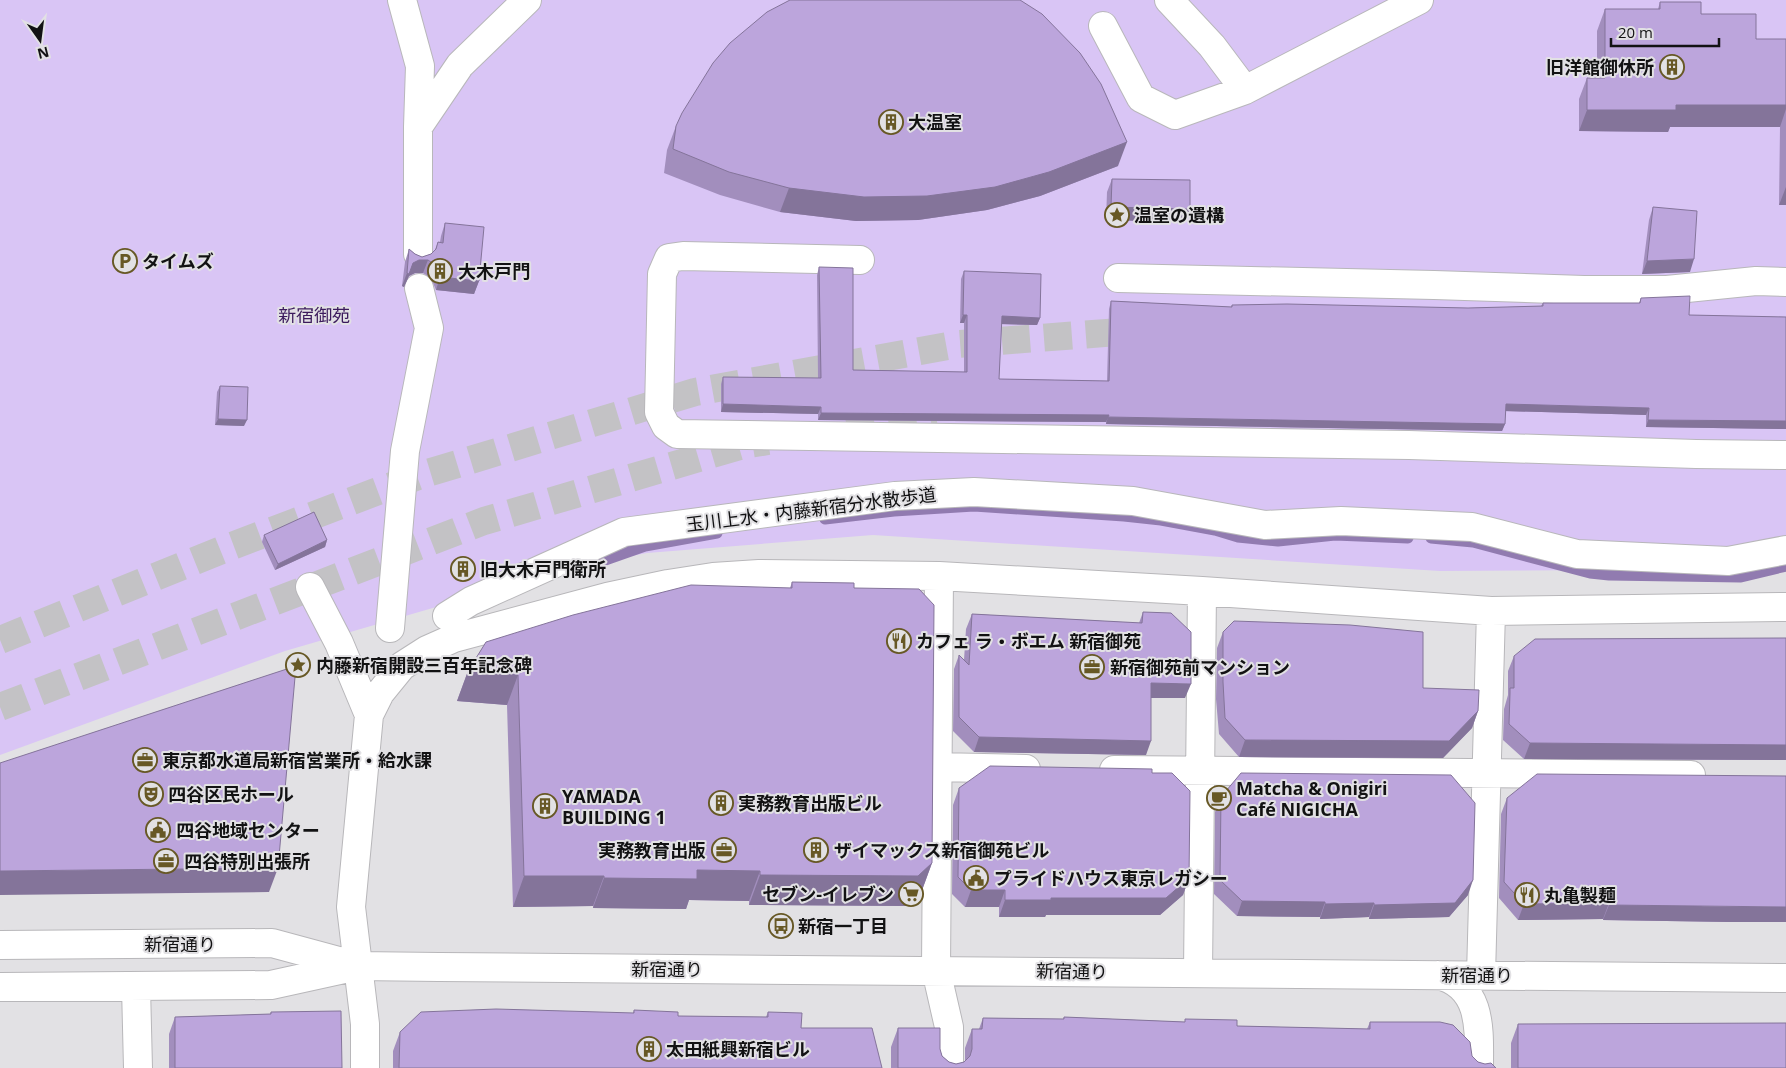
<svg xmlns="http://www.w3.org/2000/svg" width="1786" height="1068" viewBox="0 0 1786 1068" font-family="'Open Sans','Noto Sans JP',sans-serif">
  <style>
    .green { fill: #d9c5f5 }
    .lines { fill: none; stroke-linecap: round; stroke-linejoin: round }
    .stream { stroke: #917bb0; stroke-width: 11 }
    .highway-tunnel { stroke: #c3c2c5; stroke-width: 28; stroke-dasharray: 28 14; stroke-linecap: butt }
    .minor-casing { stroke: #b8b7ba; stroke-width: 30 }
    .minor { stroke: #fff; stroke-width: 28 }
    .wall { fill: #a28ebd }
    .shaded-wall { fill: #84749a }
    .building { fill: #bca5dc; stroke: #84749a }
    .labels { text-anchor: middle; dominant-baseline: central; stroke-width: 4; stroke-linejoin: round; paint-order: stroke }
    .poi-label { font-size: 18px; font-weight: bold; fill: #121213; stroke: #e2e1e4; text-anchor: start }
    .park-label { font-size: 18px; fill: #3c1b5d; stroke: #e2e1e4 }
    .street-label { font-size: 18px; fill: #121213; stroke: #e2e1e4 }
  </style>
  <rect width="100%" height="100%" fill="#e2e1e4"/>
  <!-- green -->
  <path class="green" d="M0 0H1786V569L1440 571 873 535 647 553 573 567 285 651 0 755Z"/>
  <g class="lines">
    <!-- stream -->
    <path class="stream" d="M825 519 894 511 974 506 1124 516 1161 520 1215 530 1238 537 1278 541 1335 535 1408 538
      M1431 538 1473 542 1590 573 1609 575 1741 577 1786 566
      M591 565 645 546 717 533"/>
    <!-- highway-tunnel -->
    <path class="highway-tunnel" d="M847 429 936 415
      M0 640 229 547 421 475 695 392 959 344 1145 330
      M0 707 484 521 743 445 768 441"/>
    <defs>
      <path id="minor" d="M402 0 420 66 418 127 460 65 527 0
        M1169 0 1212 46 1245 90
        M1103 26 1141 98 1175 115 1245 90 1419 0
        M418 127V254
        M860 260 683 256 669 258 662 274 659 412 666 426 677 434 1409 445 1696 454 1786 455
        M1118 278 1434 285 1584 290H1667L1756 281 1786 282
        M939 576 936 970 949 1027V1068
        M310 587 339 643 369 715
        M447 616 471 601 624 532 895 496 974 492 1133 501 1265 525 1341 521 1472 527 1577 554 1728 561 1786 550
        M390 628 405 451 429 328 419 288
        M937 767 1026 769
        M1114 770 1691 775
        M0 945 272 943 357 966 439 967 1786 978
        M1198 973 1202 591
        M1438 975C1483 986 1479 1031 1479 1068
        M1481 975 1491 611
        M0 987 271 985 353 967
        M136 987 138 1068
        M365 1068V1024L351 907 369 715 380 693 402 666 427 650 454 638 607 597 668 584 713 577 759 574 939 576 1202 591 1491 611 1786 607"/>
    </defs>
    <!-- minor casing -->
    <use href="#minor" class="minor-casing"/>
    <!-- minor -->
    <use href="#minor" class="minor"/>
  </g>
  <!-- wall -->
  <path class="wall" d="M1660 2 1701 14 1756 39H1786V205H1779L1780 127H1670L1668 132 1579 131V99L1587 78H1597V31L1605 9H1658Z
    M676 126 1118 166 1040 196 987 210 918 220 856 221 780 212 720 195 664 173 667 150Z
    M1112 179 1185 222 1106 220 1107 192Z
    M1653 207 1690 272 1642 274 1649 220Z
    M445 223 479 281 474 294 436 290 431 278 423 273H415L409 276 404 287 402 286 405 262 409 249 415 254 422 257 431 254 435 250 438 242H440L441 236Z
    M819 267 853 370 964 372V323H960L961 279 964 271 1040 318 1037 325 1001 324 999 379 1107 381 1109 309 1111 301 1231 307 1232 305 1468 308 1541 306 1543 303H1639L1641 298 1689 315 1786 317V429L1646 427V415L1505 411V424L1502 431 1106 424V422L818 420V414L721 412V384L723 377 818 378 817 275Z
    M220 386 244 426 215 425 217 392Z
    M264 535 327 540 325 547 275 570 262 542Z
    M792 582 854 588 932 863 921 893 907 906 749 905V901L689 900 686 909 593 908V906L513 907 507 705 457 701 468 671 790 588Z
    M1143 612 1185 698H1151L1146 755 974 752 953 731 954 669 959 655 964 660 966 629 972 614 1139 623Z
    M1223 632 1423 688 1478 711 1472 728 1443 758 1239 757 1219 734 1216 699 1217 648Z
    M1786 638V760L1524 759 1503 740 1504 709 1508 695V671L1514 656Z
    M1152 773 1189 878 1183 895 1160 915H1046L1045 917H999V907H965L952 894 953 805 959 788Z
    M1221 797 1468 895 1449 917 1369 919V917L1320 919V917L1237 916 1214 894 1215 812Z
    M1507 798 1730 922 1603 920V919L1518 920 1499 898 1501 814Z
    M634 1010 678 1016 766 1017 768 1012 882 1068H393V1051L400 1032 633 1013Z
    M271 1012 342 1068H169V1034L175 1017 270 1014Z
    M1064 1017 1185 1022V1019L1237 1026 1367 1029 1370 1022 1472 1056 1478 1062 1496 1068H891V1047L898 1028 940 1049 942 1056 949 1062 956 1064 965 1062V1048L972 1029H979L983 1018 1063 1019Z
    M1518 1024 1786 1068H1511V1043Z"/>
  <!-- shaded-wall -->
  <path class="shaded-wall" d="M1676 105H1786V109L1780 127H1670L1668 132 1579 131 1587 110Z
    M1127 142 1118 166 1040 196 987 210 918 220 856 221 780 212 789 188Z
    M1786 187V205H1779Z
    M1111 207 1190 209 1185 222 1106 220Z
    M1694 259 1690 272 1642 274 1647 261Z
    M419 260H428L423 273H415L409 276 404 287 402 286 407 273 413 263Z
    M440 277 479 281 474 294 436 290Z
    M963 315H967L964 323H960Z
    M1002 316 1040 318 1037 325 999 324Z
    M723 404 821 407 818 414 721 412Z
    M1506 404 1649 408 1646 415 1503 411Z
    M821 413 1109 415 1106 422 818 420Z
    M1108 417 1505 424 1502 431 1106 424Z
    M218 419 247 420 244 426 215 425Z
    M1648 420 1786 421V429L1646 427Z
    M327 540 325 547 275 570 278 564Z
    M468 671 518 675 507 705 457 701Z
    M1151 683 1191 684 1185 698H1146Z
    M1478 711 1472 728 1443 758 1239 757 1245 740Z
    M979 737 1151 741 1146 755 974 752Z
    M1530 743 1786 745V760L1524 759Z
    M932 863 921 893 907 906 749 905 760 875Z
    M278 868 269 892 0 895V871Z
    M697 870 760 871 749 901 689 900 686 909 593 908 604 878Z
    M524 876H604L593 906 513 907Z
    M1189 878 1183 895 1160 915H1046L1045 917H999L1005 900 1051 898Z
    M1473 880 1468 895 1449 917 1369 919 1374 905Z
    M971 890H1005L999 907H965Z
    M1242 901 1325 902 1320 917 1237 916Z
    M1374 903 1369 917 1320 919 1325 904Z
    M1609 903 1603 919 1518 920 1524 904Z
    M1609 905 1786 907V922H1730L1603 920Z"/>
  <!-- building -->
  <path class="building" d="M790 0H1020L1042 14 1080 53 1101 84 1127 142 1049 172 995 187 927 196 864 197 789 188 729 172 673 149 676 126 682 113 713 63 730 43 767 12Z
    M1660 2H1701V14H1756V39H1786V105H1676V110H1587V78H1605V9H1660Z
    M1112 179 1190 180V209L1111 207Z
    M1653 207 1697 211 1694 259 1647 261Z
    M445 223 484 227 479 281 440 277 435 265 428 260H419L413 263 409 274 407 273 409 249 415 254 422 257 431 254 436 249 438 242 443 243Z
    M819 267 853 268V370L967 372V315H963L964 271 1041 274 1040 318 1002 316 999 379 1109 381 1111 301 1232 307V305L1287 304 1468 308 1543 306V303H1640L1641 298 1690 296 1689 315 1786 317V421L1648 420 1649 408 1506 404 1505 424 1108 417 1109 415 821 413V407L723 404V377L821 378Z
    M220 386 248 387 247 420 218 419Z
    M314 512 327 540 278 564 264 535Z
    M792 582 854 583V588L919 589 934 605 932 863 918 876 760 875V871L697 870V879L604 878V876H524L518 675 468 671 486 642 573 615 691 585 792 588Z
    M1143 612 1171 613 1191 632V684L1151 683V741L979 737 959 717V655L969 665 972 614 1142 623Z
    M1234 621 1350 625 1423 632V688L1479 690 1478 711 1449 741 1245 740 1225 718 1223 682V632Z
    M1786 638V745L1530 743 1509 724 1510 693V688H1514V656L1535 639Z
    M296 666 278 868 0 871V763Z
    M990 766 1152 769V773H1172L1190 791 1189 878 1166 898H1051V900H1005V890H971L958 877 959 788Z
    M1241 773 1451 775 1475 803 1473 880 1455 903 1374 905V903L1325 904V902L1242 901 1220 880 1221 797Z
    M1537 774 1786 776V907L1609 905V903L1524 904 1504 882 1507 798Z
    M496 1009 634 1013V1010L678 1012V1016L768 1017V1012L802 1013 801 1028H872L882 1068H399L400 1032 421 1012Z
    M341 1011 342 1068H175V1017L271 1014V1012Z
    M1064 1017 1185 1022V1019L1237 1020V1026L1370 1029V1022H1440L1453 1025 1470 1042 1472 1056 1478 1062 1485 1064 1491 1063 1496 1068H898V1028H940V1049L942 1056 949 1062 956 1064 964 1062 970 1056 972 1049V1029H982L983 1018 1064 1019Z
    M1786 1023V1068H1518V1024Z"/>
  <!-- icons -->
  <defs>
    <symbol id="building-ring" viewBox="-11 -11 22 22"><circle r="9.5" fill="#e2e1e4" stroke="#675825" stroke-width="1.5"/><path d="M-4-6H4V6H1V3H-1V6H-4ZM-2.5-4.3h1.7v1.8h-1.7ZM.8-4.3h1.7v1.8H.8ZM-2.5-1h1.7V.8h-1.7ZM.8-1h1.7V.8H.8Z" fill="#675825"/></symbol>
    <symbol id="sight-ring" viewBox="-11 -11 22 22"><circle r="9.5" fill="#e2e1e4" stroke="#675825" stroke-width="1.5"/><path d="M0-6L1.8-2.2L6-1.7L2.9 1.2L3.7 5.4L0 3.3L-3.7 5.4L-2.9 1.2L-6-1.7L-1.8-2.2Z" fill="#675825"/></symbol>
    <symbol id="parking-ring" viewBox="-11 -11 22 22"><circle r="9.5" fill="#e2e1e4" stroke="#675825" stroke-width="1.5"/><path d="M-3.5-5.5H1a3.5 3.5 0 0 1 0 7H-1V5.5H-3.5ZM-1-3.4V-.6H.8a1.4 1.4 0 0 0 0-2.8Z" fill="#675825"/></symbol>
    <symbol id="restaurant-ring" viewBox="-11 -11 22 22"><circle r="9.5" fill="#e2e1e4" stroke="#675825" stroke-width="1.5"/><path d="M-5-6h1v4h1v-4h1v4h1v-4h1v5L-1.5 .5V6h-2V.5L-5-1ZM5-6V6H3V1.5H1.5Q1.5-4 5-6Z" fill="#675825"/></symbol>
    <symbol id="office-ring" viewBox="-11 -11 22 22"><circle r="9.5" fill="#e2e1e4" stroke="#675825" stroke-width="1.5"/><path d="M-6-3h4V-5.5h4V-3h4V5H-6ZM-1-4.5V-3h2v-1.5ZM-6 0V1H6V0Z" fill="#675825"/></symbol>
    <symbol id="theatre-ring" viewBox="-11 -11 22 22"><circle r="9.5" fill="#e2e1e4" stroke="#675825" stroke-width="1.5"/><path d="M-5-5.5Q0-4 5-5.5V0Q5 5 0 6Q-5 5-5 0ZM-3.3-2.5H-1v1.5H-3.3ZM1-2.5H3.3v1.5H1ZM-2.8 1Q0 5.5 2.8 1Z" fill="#675825"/></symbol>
    <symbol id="cafe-ring" viewBox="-11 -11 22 22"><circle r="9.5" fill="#e2e1e4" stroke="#675825" stroke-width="1.5"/><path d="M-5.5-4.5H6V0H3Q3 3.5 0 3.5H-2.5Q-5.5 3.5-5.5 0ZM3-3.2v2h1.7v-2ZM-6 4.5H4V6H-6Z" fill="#675825"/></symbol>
    <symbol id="civic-ring" viewBox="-11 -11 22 22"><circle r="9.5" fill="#e2e1e4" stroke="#675825" stroke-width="1.5"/><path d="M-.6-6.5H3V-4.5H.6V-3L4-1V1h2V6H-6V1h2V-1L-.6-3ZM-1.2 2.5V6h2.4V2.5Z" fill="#675825"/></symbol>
    <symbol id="supermarket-ring" viewBox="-11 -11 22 22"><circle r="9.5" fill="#e2e1e4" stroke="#675825" stroke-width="1.5"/><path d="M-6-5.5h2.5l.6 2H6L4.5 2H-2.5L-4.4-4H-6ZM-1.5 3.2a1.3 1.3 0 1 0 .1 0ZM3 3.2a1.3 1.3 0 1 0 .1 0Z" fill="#675825"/></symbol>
    <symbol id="bus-ring" viewBox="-11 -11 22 22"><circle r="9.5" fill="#e2e1e4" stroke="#675825" stroke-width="1.5"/><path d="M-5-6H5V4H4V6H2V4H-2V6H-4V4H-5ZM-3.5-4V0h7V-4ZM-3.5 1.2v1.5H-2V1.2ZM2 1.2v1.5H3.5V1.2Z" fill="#675825"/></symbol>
  </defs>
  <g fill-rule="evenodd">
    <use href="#building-ring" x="1658" y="53" width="28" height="28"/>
    <use href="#building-ring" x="877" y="108" width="28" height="28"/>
    <use href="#sight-ring" x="1103" y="201" width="28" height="28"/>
    <use href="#parking-ring" x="111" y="247" width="28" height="28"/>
    <use href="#building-ring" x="426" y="257" width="28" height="28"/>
    <use href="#building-ring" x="449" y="555" width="28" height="28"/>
    <use href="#restaurant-ring" x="885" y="627" width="28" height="28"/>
    <use href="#sight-ring" x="284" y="651" width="28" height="28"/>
    <use href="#office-ring" x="1078" y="653" width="28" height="28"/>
    <use href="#office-ring" x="131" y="746" width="28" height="28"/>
    <use href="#theatre-ring" x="137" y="780" width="28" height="28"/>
    <use href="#cafe-ring" x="1205" y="784" width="28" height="28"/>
    <use href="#building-ring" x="707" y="789" width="28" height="28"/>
    <use href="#building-ring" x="531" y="792" width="28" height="28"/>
    <use href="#civic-ring" x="144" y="816" width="28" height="28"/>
    <use href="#office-ring" x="710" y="836" width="28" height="28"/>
    <use href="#building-ring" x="802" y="836" width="28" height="28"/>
    <use href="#office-ring" x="152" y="847" width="28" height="28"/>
    <use href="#civic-ring" x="962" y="864" width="28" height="28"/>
    <use href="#supermarket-ring" x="897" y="880" width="28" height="28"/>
    <use href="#restaurant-ring" x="1513" y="881" width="28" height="28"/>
    <use href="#bus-ring" x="767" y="912" width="28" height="28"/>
    <use href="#building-ring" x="635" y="1035" width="28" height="28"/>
  </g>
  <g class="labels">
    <!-- poi labels -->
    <g class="poi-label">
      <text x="1654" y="67" text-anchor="end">旧洋館御休所</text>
      <text x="908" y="122">大温室</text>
      <text x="1134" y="215">温室の遺構</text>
      <text x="142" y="261">タイムズ</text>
      <text x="458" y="271">大木戸門</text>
      <text x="480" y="569">旧大木戸門衛所</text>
      <text x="916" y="641">カフェ ラ・ボエム 新宿御苑</text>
      <text x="316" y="665">内藤新宿開設三百年記念碑</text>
      <text x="1110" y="667">新宿御苑前マンション</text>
      <text x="162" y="760">東京都水道局新宿営業所・給水課</text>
      <text x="1236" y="788">Matcha &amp; Onigiri<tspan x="1236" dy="21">Café NIGICHA</tspan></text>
      <text x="168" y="794">四谷区民ホール</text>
      <text x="562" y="796">YAMADA<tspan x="562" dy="21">BUILDING 1</tspan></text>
      <text x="738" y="803">実務教育出版ビル</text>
      <text x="176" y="830">四谷地域センター</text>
      <text x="706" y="850" text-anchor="end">実務教育出版</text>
      <text x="834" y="850">ザイマックス新宿御苑ビル</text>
      <text x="184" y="861">四谷特別出張所</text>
      <text x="994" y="878">プライドハウス東京レガシー</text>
      <text x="894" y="894" text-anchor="end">セブン-イレブン</text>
      <text x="1544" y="895">丸亀製麺</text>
      <text x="798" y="926">新宿一丁目</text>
      <text x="666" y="1049">太田紙興新宿ビル</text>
    </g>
    <!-- park labels -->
    <g class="park-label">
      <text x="314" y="315">新宿御苑</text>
    </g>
    <!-- street labels -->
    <g class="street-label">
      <text transform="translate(811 509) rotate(-7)">玉川上水・内藤新宿分水散歩道</text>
      <text x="180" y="944">新宿通り</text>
      <text x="667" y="969">新宿通り</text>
      <text transform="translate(1072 971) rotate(1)">新宿通り</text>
      <text x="1477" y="975">新宿通り</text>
    </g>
  </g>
  <!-- north arrow -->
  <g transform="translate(40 40) rotate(166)" stroke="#e2e1e4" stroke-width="4" paint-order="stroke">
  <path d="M0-4L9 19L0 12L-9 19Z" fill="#121213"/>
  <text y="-8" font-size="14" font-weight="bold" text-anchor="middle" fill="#121213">N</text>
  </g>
  <!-- scale -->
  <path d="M1611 38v8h108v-8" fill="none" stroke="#121213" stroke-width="2.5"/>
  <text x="1618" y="38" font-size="15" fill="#121213" stroke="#e2e1e4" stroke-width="4" paint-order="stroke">20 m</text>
</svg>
